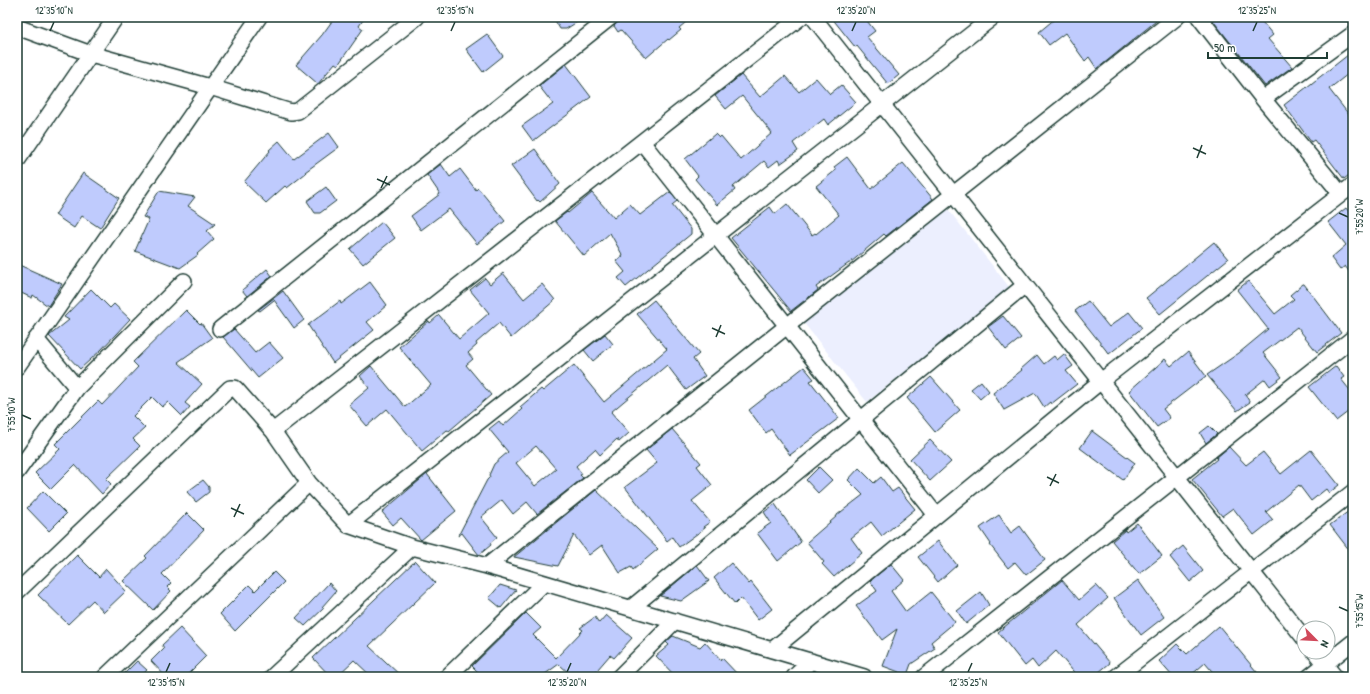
<svg xmlns="http://www.w3.org/2000/svg" width="1370" height="694" viewBox="0 0 1370 694" font-family="'Patrick Hand',sans-serif">
  <style>
    .built { fill: #eceffe }
    .building { fill: #bfcbfd; stroke: #1f3d34; fill-rule: evenodd }
    .lines { fill: none; stroke-linecap: round; stroke-linejoin: round }
    .street-casing { stroke: #1f3d34; stroke-width: 18 }
    .street { stroke: #fff; stroke-width: 15 }
    .ticks { fill: none; stroke: #1f3d34; stroke-width: 1.5 }
    .neatline { fill: none; stroke: #1f3d34; stroke-width: 1.5 }
    .ticks-label { font-size: 10px; text-anchor: middle; fill: #1f3d34 }
  </style>
  <rect width="100%" height="100%" fill="#fff"/>
  <filter id="ink" filterUnits="userSpaceOnUse"><feTurbulence type="fractalNoise" baseFrequency=".025" numOctaves="2"/><feDisplacementMap in="SourceGraphic" scale="8" xChannelSelector="R" yChannelSelector="G"/><feConvolveMatrix kernelMatrix="1 2 1 2 8 2 1 2 1" color-interpolation-filters="sRGB"/></filter>
  <g filter="url(#ink)">
    <!-- built -->
    <path class="built" d="M947 208 1010 288 867 402 803 322Z"/>
    <!-- building -->
    <path class="building" d="M335 17H365L359 26 363 29 338 65 335 63 318 84 296 65 322 35Z
      M553 17H585L566 29H560Z
      M620 17H692L679 28 681 30 669 40 668 39 646 58 621 30 618 32 614 26 619 21Z
      M831 17H864L875 31 867 37 899 75 888 84 857 46 855 47Z
      M1057 17H1161L1097 69 1089 57 1085 61 1065 33 1049 45 1039 32Z
      M1210 17H1258L1273 35 1268 39 1292 67 1265 86Z
      M487 34 503 56 483 72 466 49Z
      M1353 51V70L1329 89 1353 120V172L1344 179 1314 140 1311 142 1284 105Z
      M566 64 591 97 533 141 522 126 553 104 539 86Z
      M741 75 760 97 785 76 799 92 816 78 830 94 841 85 856 102 828 125 824 119 793 143 798 151 780 164 778 160 769 167 764 161 733 187 735 190 717 205 695 179 698 176 685 159 715 134 719 138 721 136 741 160 772 133 742 96 726 109 715 96Z
      M329 133 339 147 305 172 306 173 287 188 285 186 266 203 244 182 270 151 269 150 279 141 294 159Z
      M535 149 560 184 540 202 538 200 537 201 511 166Z
      M847 157 871 189 903 163 933 199 886 236 884 234 850 263H849L816 287 818 290 791 311 731 238 770 207 775 214 787 204 812 235 815 233 816 234 839 215 816 186 836 170 834 167Z
      M441 164 450 177 460 169 476 190 478 188 505 221 477 244 449 209 421 230 411 216 440 194 427 175Z
      M83 173 119 198 100 228 82 216 74 228 55 215Z
      M326 187 336 201 320 213H315L307 201Z
      M159 191 195 197 188 206 215 224 207 231 214 239 197 254 198 255 180 268 135 251 149 219 143 217Z
      M670 192 677 201 672 205 691 229V234L626 287 618 278 625 272 616 261 623 256 610 233 584 256 555 221 567 212 568 213 592 193 614 218 630 204 640 215Z
      M1346 208 1353 217V277L1345 266 1340 270 1331 258 1346 245 1328 222Z
      M382 222 395 238 363 264 350 249Z
      M1214 242 1228 259 1160 314 1146 298Z
      M17 264 62 284 48 306 33 295 32 298 17 291Z
      M267 269 272 276 247 296 242 290Z
      M503 273 524 299 542 284 555 300 511 338 499 323 476 343 477 345 468 353 473 359 466 365 491 395 449 431 447 430 422 451 387 409 367 426 349 405 369 388 360 376 371 366 405 407 431 385 399 347 429 321 430 323 439 315 459 339 489 313 470 290 485 278 490 284Z
      M1248 281 1275 314 1294 299 1290 295 1303 284H1304L1341 333 1317 352 1297 327 1263 353 1282 377 1270 386 1265 379 1245 395 1250 402 1237 411 1207 375 1239 353 1268 329 1237 290Z
      M370 282 387 305 367 322 374 330 333 363 308 325 340 301 341 304Z
      M91 289 110 308 114 304 130 319 101 350 80 369 49 336 69 320 64 317Z
      M283 291 304 320 294 328 274 300 260 311 258 310Z
      M654 300 699 354 693 359 705 376 686 390 667 365 611 412 629 433 619 442 617 439 600 455 595 449 576 466 582 474 580 475 583 478 537 514 527 502 513 514 502 500 481 517 497 537 490 543 491 545 479 555 462 533 458 536 487 480 490 477 489 475 494 464 508 452 489 429 499 421 503 426 522 409 520 407 541 389 543 391 574 365 604 402 667 349 637 314ZM536 446 556 469 535 486 516 463Z
      M1088 301 1109 327 1129 312 1142 328 1109 354 1075 311Z
      M186 310 200 324 201 323 212 338 178 362 202 384 185 403 190 407 182 416 168 402 162 407 152 397 133 416 145 428 133 439 140 446 106 479 111 484 102 494 75 465 51 489 35 473 60 449 55 444 98 401 102 405 138 367 133 362Z
      M1003 316 1021 338 1006 350 988 327Z
      M234 329 255 353 269 342 283 358 258 378 223 337Z
      M605 334 613 344 593 361 584 350Z
      M1188 352 1206 376 1163 409 1170 418 1157 427 1129 391 1165 359 1171 366Z
      M1064 354 1073 366 1066 371 1077 384 1051 404 1050 402 1044 407 1035 393 1004 410 993 393 1022 370 1021 369 1037 355 1044 364 1054 356 1057 360Z
      M1336 366 1344 377 1341 379 1353 394V408L1336 421 1309 387Z
      M804 367 814 379 810 381 839 418 790 455 771 429 766 433 749 410Z
      M931 377 960 410 935 432 907 398Z
      M981 381 989 391 980 399 971 389Z
      M1209 426 1217 434 1206 443 1200 433Z
      M672 429 701 463 697 466 712 485 692 501 710 522 703 527 705 528 679 547 672 537 667 541 625 487 657 463 646 450Z
      M1092 431 1135 463 1123 480 1080 448Z
      M930 440 951 462 930 481 910 459Z
      M1229 447 1246 465 1263 452 1281 474 1311 450 1339 485 1329 493 1326 489 1311 501 1299 485 1266 512 1273 520 1254 535 1233 508 1222 516 1192 479 1217 459 1216 458Z
      M819 467 832 480 818 493 806 480Z
      M859 468 874 483 881 477 892 492 898 488 915 509 882 536 871 522 851 538 862 553 834 577 822 564 824 562 807 542 837 516V515L863 495 848 480Z
      M427 474 456 511 421 540 401 518 393 525 382 512Z
      M203 480 209 487V492L196 502 187 492Z
      M596 490 658 549 633 570 631 567 620 573 602 545 589 555 574 535 558 566 514 557Z
      M43 491 66 514 49 531 27 508Z
      M775 504 801 542 778 561 757 533 771 523 764 512Z
      M1353 508V555L1330 525Z
      M187 513 204 530 162 574 171 583 167 587 171 591 153 610 123 581 147 558 145 556Z
      M999 515 1011 533 1020 526 1045 560 1026 575 1015 562 1008 568 990 545 991 544 980 528Z
      M1137 523 1162 556 1139 574 1112 541 1125 530 1126 532Z
      M938 541 957 565 938 582 918 557Z
      M1183 546 1203 571 1190 582 1170 557Z
      M77 555 99 577 106 569 126 591 104 612 93 600 68 624 38 595Z
      M415 561 435 583 369 646 402 677H372L354 660 336 677H331L313 658Z
      M731 563 749 584 751 582 772 609 758 620 741 598 735 604 714 578Z
      M891 564 904 580 891 591 906 612 931 592 955 622 931 642 935 648 911 664 907 675 883 666 897 629 882 640 856 606 877 591 870 581Z
      M697 565 709 581 681 601 660 596Z
      M274 572 284 582 235 631 220 614 249 585 255 591Z
      M1062 580 1079 600 1096 585 1108 598 1078 625 1110 663 1093 677H1078L1056 651 1038 668 1032 660 1025 666 998 632Z
      M1138 580 1164 617 1141 635 1114 598Z
      M329 583 336 591 322 607 324 608 305 626 296 618Z
      M500 585 516 590 501 608 489 598Z
      M981 592 989 605 966 624 957 611Z
      M526 613 541 628 533 635 556 658 583 630 580 628 595 617 599 623 606 615 632 638 614 658 610 655 591 677H573L559 664 541 677H483L472 666Z
      M1219 626 1261 677H1217L1205 663 1189 677H1173L1159 661 1177 644 1187 654Z
      M180 628 206 656 185 677H166L151 661 164 648 162 645Z
      M673 636 700 647 705 642 721 660 722 658 740 677H676L656 656 669 645 666 642Z
      M137 661 147 670 140 677H121Z"/>
    <g class="lines">
      <defs>
        <path id="street" d="M813 17 1304 638
          M1199 17 1263 99 1341 194
          M17 27 91 54 210 87 291 112 298 111 417 17
          M1263 99 1353 34
          M642 142 936 515
          M17 161 116 17
          M220 329 611 17
          M36 339 77 388
          M17 367 259 17
          M273 431 801 17
          M17 472 77 388 184 281
          M348 525 993 17
          M487 566 787 326 1177 17
          M17 592 230 388H235L273 431 309 483 348 525 412 547 487 566 864 677
          M631 608 1025 285
          M772 650 1101 381 1353 185
          M1315 652 1335 677
          M105 677 309 483
          M272 677 412 547
          M447 677 544 583
          M619 677 675 621
          M794 677 811 661
          M924 677 1353 338
          M1116 677 1353 492
          M1309 677 1353 642"/>
      </defs>
      <!-- street casing -->
      <use href="#street" class="street-casing"/>
      <!-- street -->
      <use href="#street" class="street"/>
    </g>
  </g>
  <!-- ticks -->
  <path class="ticks" d="M50 31 54 22M451 31 455 22M852 31 856 22M1253 31 1257 22M1193 148 1206 154M1197 158 1202 145M377 179 390 185M381 188 387 176M1339 213 1348 217M712 328 725 334M716 337 721 325M22 415 31 419M1047 477 1059 483M1050 486 1056 474M231 508 244 514M234 517 240 504M1339 607 1348 611M166 672 170 663M567 672 571 663M968 672 972 663"/>
  <!-- margin -->
  <rect width="1370" height="694" fill="none" stroke="#fff" stroke-width="44"/>
  <!-- north arrow -->
  <g transform="translate(1316 640) rotate(114)"><circle r="19" fill="#ffffff" stroke="#a5b1ae"/>
  <path d="M0-3L7 15L0 10L-7 15Z" fill="#d1495b"/>
  <text y="-6" font-size="11" font-weight="bold" text-anchor="middle" fill="#1f3d34">N</text>
  </g>
  <!-- scale -->
  <path d="M1208 52v6h119v-6" fill="none" stroke="#1f3d34" stroke-width="2"/>
  <text x="1214" y="52" font-size="12" fill="#1f3d34" stroke="#ffffff" stroke-width="3" paint-order="stroke">50 m</text>
  <rect x="22" y="22" width="1326" height="650" class="neatline"/>
  <g class="ticks-label">
    <text x="54" y="14">12°35'10"N</text>
    <text x="455" y="14">12°35'15"N</text>
    <text x="856" y="14">12°35'20"N</text>
    <text x="1257" y="14">12°35'25"N</text>
    <text transform="translate(1359 217) rotate(-90)" y="4">7°55'20"W</text>
    <text transform="translate(11 415) rotate(-90)" y="4">7°55'10"W</text>
    <text transform="translate(1359 611) rotate(-90)" y="4">7°55'15"W</text>
    <text x="166" y="686">12°35'15"N</text>
    <text x="567" y="686">12°35'20"N</text>
    <text x="968" y="686">12°35'25"N</text>
  </g>
</svg>
